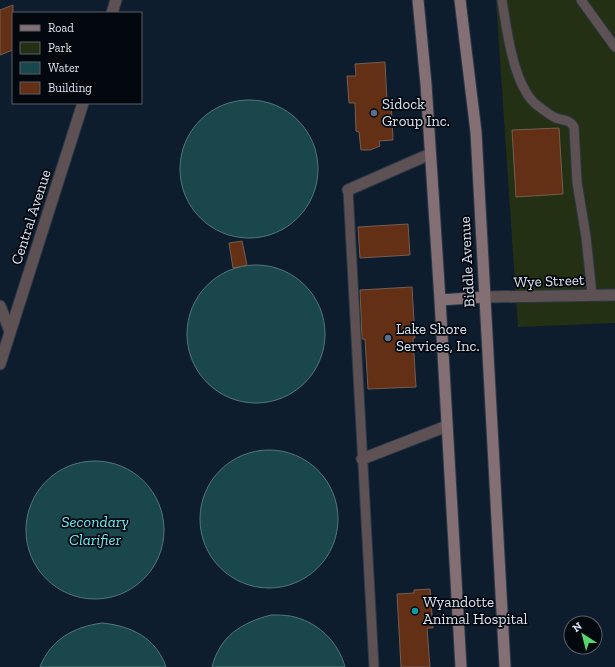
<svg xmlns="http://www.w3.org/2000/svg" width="615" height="667" viewBox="0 0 615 667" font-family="'Zilla Slab',serif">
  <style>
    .green { fill: #243013 }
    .water { fill: #19474b; stroke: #53767c }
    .building { fill: #633016; stroke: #755d51 }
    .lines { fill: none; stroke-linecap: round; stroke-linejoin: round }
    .service-casing { stroke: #2b3948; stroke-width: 11 }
    .minor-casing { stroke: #2b3948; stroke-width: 13 }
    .tertiary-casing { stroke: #2b3948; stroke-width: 13 }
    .secondary-casing { stroke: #2b3948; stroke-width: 13 }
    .service { stroke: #5e5154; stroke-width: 9 }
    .minor { stroke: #5e5154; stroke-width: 11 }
    .tertiary { stroke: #5e5154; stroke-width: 11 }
    .secondary { stroke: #836f74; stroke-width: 11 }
    .service-dot { fill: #5c6f8a; stroke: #03070e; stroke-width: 1.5 }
    .culture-dot { fill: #0f9aa8; stroke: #03070e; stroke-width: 1.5 }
    .labels { text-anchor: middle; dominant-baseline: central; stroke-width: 3.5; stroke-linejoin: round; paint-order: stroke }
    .poi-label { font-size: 15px; fill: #dae4ef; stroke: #03070e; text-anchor: start }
    .street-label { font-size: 15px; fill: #dae4ef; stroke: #03070e }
    .water-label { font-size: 16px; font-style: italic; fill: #6eebf6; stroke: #03070e }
  </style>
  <rect width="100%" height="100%" fill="#0e1d2d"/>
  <!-- green -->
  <path class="green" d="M496 0H615V323L518 327Z"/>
  <!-- water -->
  <path class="water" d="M180 169a69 69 0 1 1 138 0a69 69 0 1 1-138 0Z
    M187 334a69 69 0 1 1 138 0a69 69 0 1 1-138 0Z
    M200 519a69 69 0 1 1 138 0a69 69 0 1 1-138 0Z
    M26 530a69 69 0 1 1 138 0a69 69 0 1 1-138 0Z
    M271 615C277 615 284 615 290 616 317 621 338 641 345 667H212C220 636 241 623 271 615Z
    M102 623C132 626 156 638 166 667H40C51 639 74 627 102 623Z"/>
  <!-- building -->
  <path class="building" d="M13 5V50L0 55V10Z
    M385 62 387 102H391L393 140 379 141 380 146 370 150H361L359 132 356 131 355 103H349L347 76H356L355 64Z
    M559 128 563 194 516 197 512 130Z
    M408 224 410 255 360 258 358 227Z
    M242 241 247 265 233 268 229 243Z
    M412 287 415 338H413L416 387 368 389 365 339H362L360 290Z
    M430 589 433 628H427L430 667H401L397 594 414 593V590Z"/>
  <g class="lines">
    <defs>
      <path id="service" d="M502 0C506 26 512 70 526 92 529 98 533 102 538 106 544 110 549 115 556 118 564 121 569 119 574 127L577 182 586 237 592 294
        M581 0 615 47
        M348 190 374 667"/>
      <path id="minor" d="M348 190 430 154
        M484 297 615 295
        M0 306 10 331
        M362 459 447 426"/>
      <path id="tertiary" d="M112 13 116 0
        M0 364 83 103"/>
      <path id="secondary" d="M418 0 426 84 440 300 461 667
        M460 0 476 132 505 667
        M440 300 484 297"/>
    </defs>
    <!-- service casing -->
    <use href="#service" class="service-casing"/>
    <!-- minor casing -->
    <use href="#minor" class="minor-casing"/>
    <!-- tertiary casing -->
    <use href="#tertiary" class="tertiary-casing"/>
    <!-- secondary casing -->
    <use href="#secondary" class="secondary-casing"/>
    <!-- service -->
    <use href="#service" class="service"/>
    <!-- minor -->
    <use href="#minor" class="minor"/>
    <!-- tertiary -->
    <use href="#tertiary" class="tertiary"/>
    <!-- secondary -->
    <use href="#secondary" class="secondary"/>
  </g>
  <!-- markers -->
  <g class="service-dot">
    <circle cx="374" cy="113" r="4"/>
    <circle cx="388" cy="338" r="4"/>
  </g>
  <circle class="culture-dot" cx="415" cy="611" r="4"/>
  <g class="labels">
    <!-- poi labels -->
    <g class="poi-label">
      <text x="382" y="104">Sidock<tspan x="382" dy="17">Group Inc.</tspan></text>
      <text x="396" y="329">Lake Shore<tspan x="396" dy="17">Services, Inc.</tspan></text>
      <text x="423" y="602">Wyandotte<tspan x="423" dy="17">Animal Hospital</tspan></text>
    </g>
    <!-- street labels -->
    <g class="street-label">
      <text transform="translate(31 217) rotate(-72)">Central Avenue</text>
      <text transform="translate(467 262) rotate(-93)">Biddle Avenue</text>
      <text transform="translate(549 281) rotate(-2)">Wye Street</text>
    </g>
    <!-- water labels -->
    <g class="water-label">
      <text x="95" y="521">Secondary<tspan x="95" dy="18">Clarifier</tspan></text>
    </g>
  </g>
  <!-- legend -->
  <rect x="12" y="12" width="130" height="92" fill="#03070e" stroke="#595f68"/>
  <rect x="20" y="25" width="20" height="6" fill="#836f74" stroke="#595f68"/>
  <text x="48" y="32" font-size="12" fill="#dae4ef">Road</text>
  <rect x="20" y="42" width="20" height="12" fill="#243013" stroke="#595f68"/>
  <text x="48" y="52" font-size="12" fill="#dae4ef">Park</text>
  <rect x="20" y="62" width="20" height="12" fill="#19474b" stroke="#595f68"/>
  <text x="48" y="72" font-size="12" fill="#dae4ef">Water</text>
  <rect x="20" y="82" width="20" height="12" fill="#633016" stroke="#595f68"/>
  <text x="48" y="92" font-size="12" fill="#dae4ef">Building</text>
  <!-- north arrow -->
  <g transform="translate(583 635) rotate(324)"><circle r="19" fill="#03070e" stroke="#595f68"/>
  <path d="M0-3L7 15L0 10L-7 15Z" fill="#59d56f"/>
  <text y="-6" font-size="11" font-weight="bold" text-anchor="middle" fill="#dae4ef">N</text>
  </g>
</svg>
